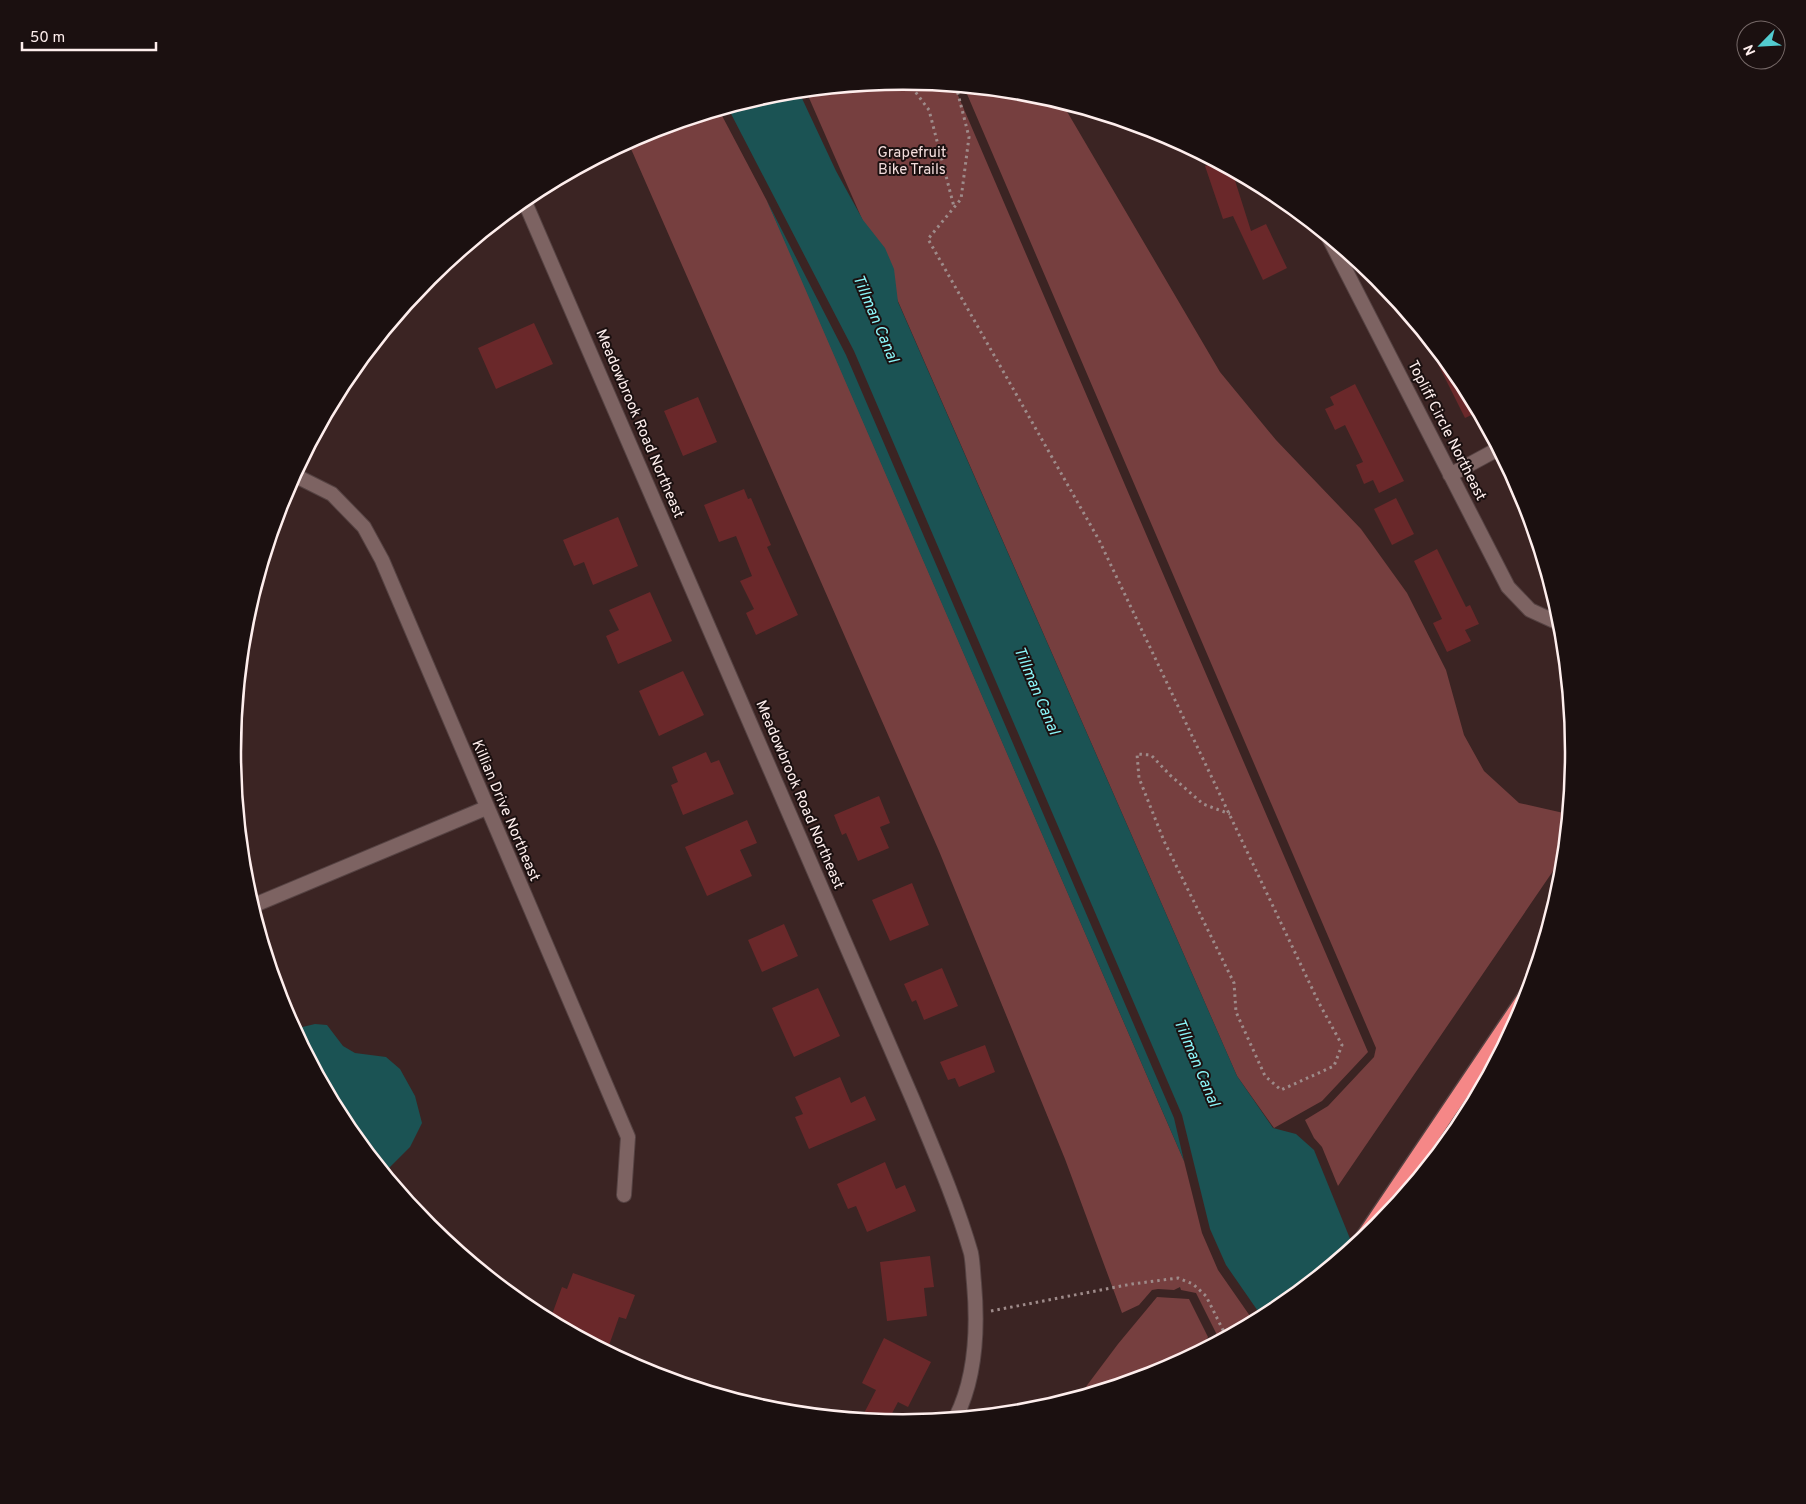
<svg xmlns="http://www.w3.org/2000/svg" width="1806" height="1504" viewBox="0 0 1806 1504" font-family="Overpass,sans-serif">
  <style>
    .green { fill: #763f3f }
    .water { fill: #1b5354 }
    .building { fill: #6a282a }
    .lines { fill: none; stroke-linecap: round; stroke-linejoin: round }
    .minor-casing { stroke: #564343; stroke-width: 16 }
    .motorway-casing { stroke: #564343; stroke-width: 18 }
    .path { stroke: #9e8b8a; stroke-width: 3; stroke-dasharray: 2.5 4; stroke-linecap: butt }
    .minor { stroke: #7d6362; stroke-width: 14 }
    .motorway { stroke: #f58787; stroke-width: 15 }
    .labels { text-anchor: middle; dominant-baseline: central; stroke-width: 4; stroke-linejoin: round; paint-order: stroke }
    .park-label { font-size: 15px; fill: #f2dcdb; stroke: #1b1010 }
    .street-label { font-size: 15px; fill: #feeeed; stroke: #1b1010 }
    .water-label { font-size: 16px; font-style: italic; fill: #8cf8fb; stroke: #1b1010 }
    .rim { fill: none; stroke: #feeeed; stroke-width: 2.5 }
  </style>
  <rect width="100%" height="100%" fill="#3b2423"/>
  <!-- green -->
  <path class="green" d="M903 81 954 86 1368 1052 1322 1101 1274 1128 1237 1076 806 91Z
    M964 87 1034 94 1062 103 1220 372 1276 440 1361 529 1407 593 1446 670 1464 735 1484 771 1519 803 1568 814 1564 855 1338 1186 1322 1147 1314 1138 1305 1120 1328 1106 1374 1057 1376 1048Z
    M719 110 767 201 782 234 1184 1161 1202 1233 1218 1270 1250 1316 1242 1328 1213 1343 1216 1338V1333L1196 1293 1181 1290 1180 1287 1174 1290 1158 1289 1152 1290 1139 1305 1122 1313 1065 1159 939 851 628 142 647 132Z
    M1157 1297 1189 1299 1208 1337 1198 1351 1159 1372 1079 1396 1118 1344Z"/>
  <!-- water -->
  <path class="water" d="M799 92 836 171 863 220 885 248 894 269 898 302 1237 1076 1273 1128 1296 1134 1314 1150 1353 1246 1275 1310 1262 1317 1226 1265 1210 1229 1182 1115 854 351 728 108 772 94Z
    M767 201 846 355 1174 1118 1184 1161Z
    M315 1024 327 1025 343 1046 355 1053 386 1057 400 1069 415 1096 422 1123 410 1147 387 1170 384 1172 345 1124 294 1029Z"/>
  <!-- building -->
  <path class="building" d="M1216 162 1232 171 1251 231 1266 224 1287 268 1263 280 1233 216 1223 219 1205 166Z
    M534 323 553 364 496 389 478 348Z
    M1442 357 1461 380 1478 412 1465 418 1436 360Z
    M1355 384 1404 481 1379 493 1373 480 1364 484 1356 465 1363 462 1345 425 1335 430 1325 409 1334 405 1330 397Z
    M698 397 717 442 683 456 664 411Z
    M744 489 748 499 751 498 771 545 767 547 798 615 756 635 746 613 754 609 740 581 752 576 736 536 719 542 704 505Z
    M1396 498 1414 534 1392 545 1374 509Z
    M618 517 638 566 593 585 584 562 574 566 563 540Z
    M1437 549 1466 607 1470 605 1479 624 1465 630 1471 641 1447 652 1433 623 1442 619 1414 561Z
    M650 592 672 641 618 664 606 636 619 630 609 610Z
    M683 671 704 715 659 736 639 691Z
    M706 752 711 763 719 760 734 794 683 815 671 785 678 782 672 767Z
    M879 796 890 823 880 827 889 848 858 861 846 833 842 835 834 815Z
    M747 820 757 843 740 850 752 876 707 896 685 847Z
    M912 883 929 925 890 941 872 900Z
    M784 924 798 956 762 972 748 940Z
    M942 968 958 1006 924 1020 916 1000 912 1002 904 984Z
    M818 988 840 1036 794 1057 772 1008Z
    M985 1045 995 1072 959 1087 955 1078 948 1080 940 1062Z
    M840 1077 851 1103 865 1096 876 1120 809 1149 795 1117 803 1114 795 1097Z
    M885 1162 896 1189 905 1185 916 1211 867 1232 856 1206 848 1209 837 1184Z
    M930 1256 934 1287 924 1288 927 1316 887 1321 880 1262Z
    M573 1273 635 1295 626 1319 619 1317 607 1351 550 1320 562 1287 567 1289Z
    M884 1338 931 1362 908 1407 898 1402 888 1421 861 1419 876 1390 862 1383Z"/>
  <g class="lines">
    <defs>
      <path id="minor" d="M524 200 913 1100C934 1151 956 1201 971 1253 973 1263 973 1274 974 1283 978 1328 976 1377 956 1417
        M1329 238 1508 587 1530 610 1554 621
        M294 475 332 494 364 527 382 560 628 1137 624 1195
        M1450 475 1498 449
        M252 906 486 808"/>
      <path id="motorway" d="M1363 1238 1528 993"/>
    </defs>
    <!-- minor casing -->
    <use href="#minor" class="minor-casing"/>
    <!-- motorway casing -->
    <use href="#motorway" class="motorway-casing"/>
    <!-- path -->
    <path class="path" d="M908 82 929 110 954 207
      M956 86 969 137 961 199 928 239 1099 540 1319 1003 1342 1045 1334 1066 1281 1090 1265 1076 1236 1012 1234 983 1164 841 1139 778 1137 754 1151 755 1170 775 1203 804 1230 814
      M991 1311 1132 1284 1178 1278 1193 1284 1206 1296 1226 1336"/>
    <!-- minor -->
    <use href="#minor" class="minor"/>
    <!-- motorway -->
    <use href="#motorway" class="motorway"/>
  </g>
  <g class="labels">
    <!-- park labels -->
    <g class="park-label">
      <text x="912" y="153">Grapefruit<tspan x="912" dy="17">Bike Trails</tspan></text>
    </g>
    <!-- street labels -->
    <g class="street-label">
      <text transform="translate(639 424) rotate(67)">Meadowbrook Road Northeast</text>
      <text transform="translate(1446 431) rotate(63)">Topliff Circle Northeast</text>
      <text transform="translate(799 795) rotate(67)">Meadowbrook Road Northeast</text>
      <text transform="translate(505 811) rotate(67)">Killian Drive Northeast</text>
    </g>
    <!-- water labels -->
    <g class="water-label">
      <text transform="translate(875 319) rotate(67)">Tillman Canal</text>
      <text transform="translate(1036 691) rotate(67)">Tillman Canal</text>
      <text transform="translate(1196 1063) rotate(67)">Tillman Canal</text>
    </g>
  </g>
  <!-- crop -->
  <path d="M0 0H1806V1504H0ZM241 752a662 662 0 1 1 1324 0a662 662 0 1 1-1324 0Z" fill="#1b1010" fill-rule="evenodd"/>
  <path class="rim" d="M241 752a662 662 0 1 1 1324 0a662 662 0 1 1-1324 0Z"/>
  <!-- north arrow -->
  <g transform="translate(1761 45) rotate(246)"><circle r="24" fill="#1b1010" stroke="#766968"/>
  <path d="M0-4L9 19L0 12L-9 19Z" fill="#52ccd0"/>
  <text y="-8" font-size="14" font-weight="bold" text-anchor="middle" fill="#feeeed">N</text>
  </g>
  <!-- scale -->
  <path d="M22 42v8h134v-8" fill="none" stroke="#feeeed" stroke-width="2.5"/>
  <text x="30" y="42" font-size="15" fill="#feeeed" stroke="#1b1010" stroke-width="4" paint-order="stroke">50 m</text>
</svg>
